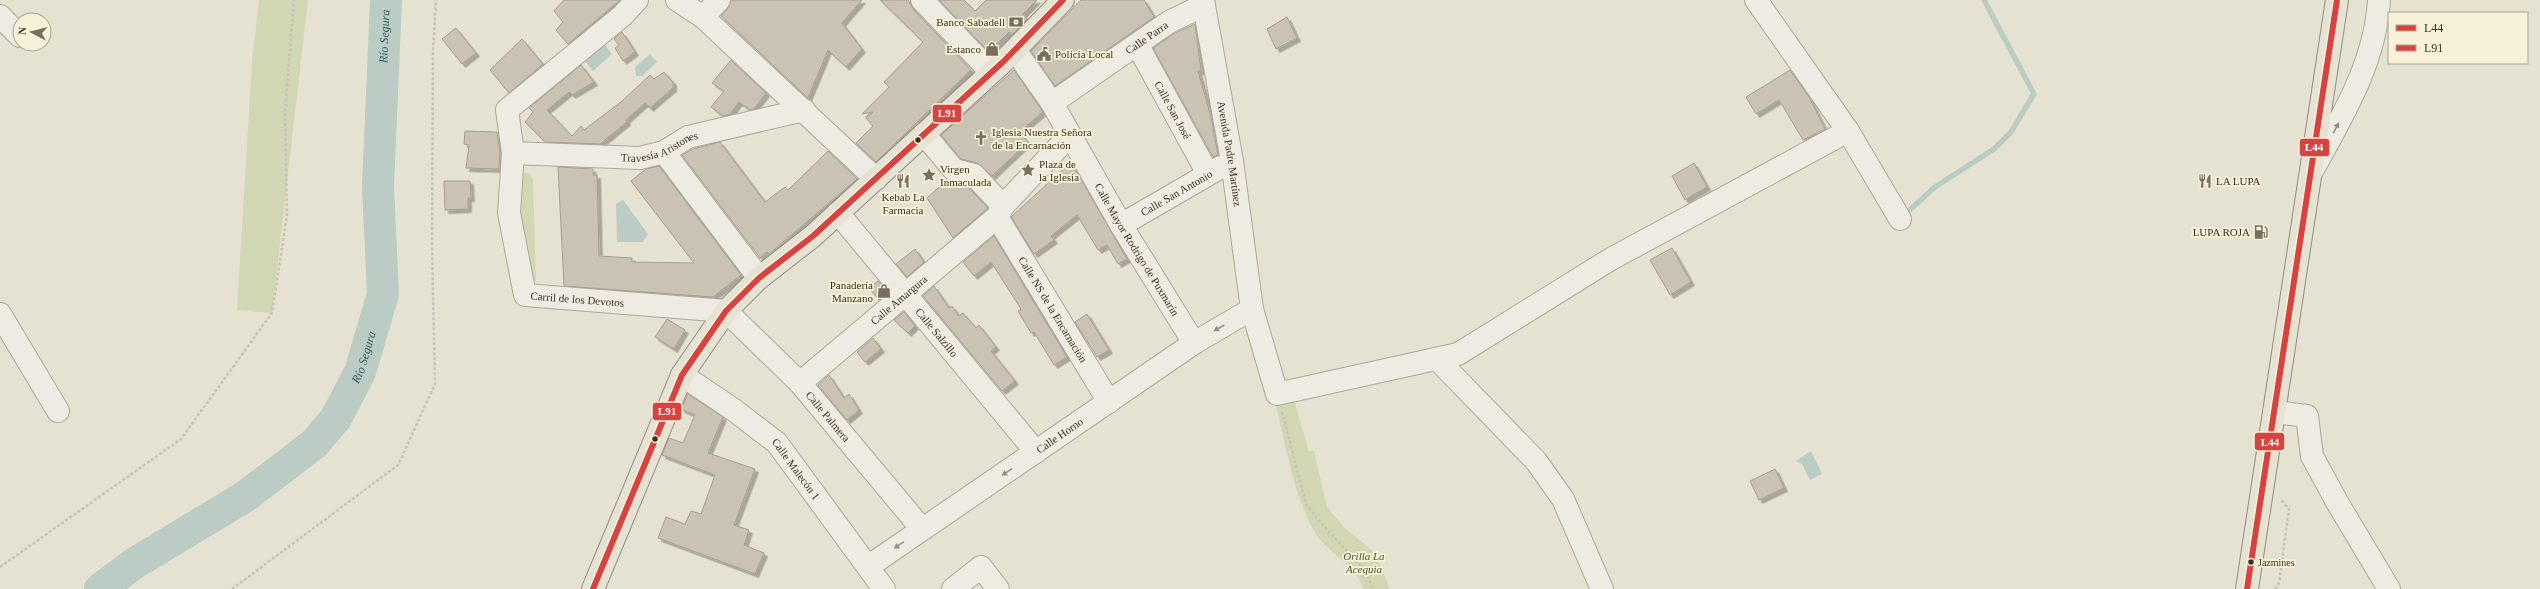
<svg xmlns="http://www.w3.org/2000/svg" width="2540" height="589" viewBox="0 0 2540 589" font-family="Georgia,serif">
  <style>
    .green { fill: #d2d7b3 }
    .water { fill: #bbccc4 }
    .lines { fill: none; stroke-linecap: round; stroke-linejoin: round }
    .stream { stroke: #bbccc4; stroke-width: 5.5 }
    .river { stroke: #bbccc4; stroke-width: 32 }
    .building { fill: #cac2b2; stroke: #a79e90; filter: url(#shadow) }
    .minor-casing { stroke: #aca799; stroke-width: 24 }
    .major-casing { stroke: #918c80; stroke-width: 24 }
    .path { stroke: #c7c3b9; stroke-width: 2.5; stroke-dasharray: 3 2; stroke-linecap: butt }
    .minor { stroke: #eeece2; stroke-width: 22 }
    .major { stroke: #e6e2d4; stroke-width: 22 }
    .bus-1-casing { stroke: #f6f1d8; stroke-width: 9 }
    .bus-2-casing { stroke: #f6f1d8; stroke-width: 9 }
    .bus-1 { stroke: #da4241; stroke-width: 6 }
    .bus-2 { stroke: #da4241; stroke-width: 6 }
    .oneway { fill: #958e81 }
    .bus-dot { fill: #3c3120; stroke: #f6f1d8; stroke-width: 1.5 }
    .labels { text-anchor: middle; dominant-baseline: central; stroke-width: 3.5; stroke-linejoin: round; paint-order: stroke }
    .bus-label { font-size: 10px; fill: #3c3120; stroke: #f6f1d8; text-anchor: start }
    .poi-label { font-size: 11px; fill: #3c3120; stroke: #f6f1d8; text-anchor: start }
    .street-label { font-size: 11px; fill: #3c3120; stroke: #f6f1d8 }
    .park-label { font-size: 11px; font-style: italic; fill: #475927; stroke: #f6f1d8 }
    .water-label { font-size: 12px; font-style: italic; fill: #2f5a5c; stroke: #f6f1d8 }
    .line-badge { stroke: #f6f1d8; stroke-width: 1.5 }
    .badge-label { font-size: 11px; text-anchor: middle; font-weight: bold; fill: #fff }
  </style>
  <defs>
    <filter id="shadow"><feDropShadow dx="3.5" dy="3.5" stdDeviation="0" flood-color="#0004"/></filter>
  </defs>
  <rect width="100%" height="100%" fill="#e6e2d1"/>
  <!-- green -->
  <path class="green" d="M259 0H308L272 313 237 310 252 62Z
    M525 172 530 174 533 181 536 282 527 275 516 176Z
    M1294 400 1309 451H1314L1327 507 1344 527 1375 553 1390 589H1363C1356 563 1327 554 1314 531 1293 494 1286 447 1276 405Z"/>
  <!-- water -->
  <path class="water" d="M604 44 612 54 593 71 584 60Z
    M650 54 657 62 642 76H636L635 67Z
    M623 200 648 234 643 242H617L616 204Z
    M1811 451 1822 474 1810 480 1802 464 1796 461Z"/>
  <g class="lines">
    <!-- stream -->
    <path class="stream" d="M1903 216 1935 187 1994 149 2011 132 2034 94 1984 0"/>
    <!-- river -->
    <path class="river" id="s1" d="M100 589 135 563 246 496 315 443 336 418 360 372 383 294 378 186 386 0"/>
  </g>
  <!-- building -->
  <path class="building" d="M564 0H620L568 44 556 30 563 22 554 11Z
    M731 0H862L842 23 862 49 846 67 828 50 808 98 721 16 728 8Z
    M880 0H908L913 9 971 70 876 162 856 143 873 126 866 118 873 112 862 114 889 87 884 82 923 42Z
    M939 0H964L975 11 986 0H1037L1023 14 1027 19 1013 34 1009 32 989 52Z
    M1081 0H1144L1154 17 1055 86 1031 51Z
    M1287 17 1297 38 1276 49 1267 29Z
    M1195 24 1201 71H1198L1211 117 1218 155 1213 157 1153 48 1175 33Z
    M456 28 476 53 462 64 442 39Z
    M622 32 635 52 623 61 615 48 619 45 614 39Z
    M522 39 543 64 509 93 490 70Z
    M731 60 766 93 754 109 750 110 739 102 730 114 723 116 711 107 724 91 712 83Z
    M581 65 594 82 572 95 569 92 547 110 572 136 581 126 584 130 621 102 650 75 654 79 664 72 673 82V88L650 108 645 103 626 120 627 122 600 144 545 142 525 122 533 112 529 108Z
    M1014 70 1043 112 1024 128 1026 131 1022 135 1028 142 992 176 977 163 961 159 941 135Z
    M1790 70 1809 97 1825 129 1803 140 1779 100 1756 114 1746 97Z
    M465 131 497 132 500 153 499 169 466 168 469 145 464 144Z
    M720 142 765 202 785 187 788 190 828 151 857 179 769 254 767 252 760 258 682 155 693 149Z
    M1071 162 1127 259 1118 264 1107 245 1098 250 1077 215 1051 236 1054 240 1034 254 1011 217Z
    M1694 163 1707 187 1685 200 1672 176Z
    M659 166 741 275 713 297 564 286 558 167 593 169V175H597L599 256 632 258V262L694 263 631 181 646 169Z
    M947 180 967 186 988 208 953 238 927 198Z
    M444 181H470L471 198H468V209L445 210Z
    M994 236 1067 357 1054 365 1034 332 1031 333 1018 311 1021 309 991 262 974 276 963 262Z
    M1672 248 1691 282 1670 295 1650 260Z
    M915 249 924 262 907 277 896 264Z
    M878 281 888 293 879 300 869 288Z
    M934 286 949 308 952 306 959 316 963 313 976 328 979 325 996 347 991 351 1015 381 1002 391 923 296Z
    M904 312 915 326 908 333 894 320Z
    M1087 314 1109 350 1097 357 1075 322Z
    M667 319 685 330 674 349 655 337Z
    M873 338 881 349 865 362 857 352Z
    M829 375 844 398 849 394 859 410 847 420 818 385Z
    M688 394 723 417 708 453 755 469 734 525 749 530 744 545 764 553 755 574 658 538 666 517 685 524 691 511 701 514 715 475 662 455 669 438 683 443 695 415 681 409Z
    M1775 469 1784 488 1759 500 1750 481Z"/>
  <g class="lines">
    <defs>
      <g id="minor">
        <path id="s2" d="M637 0 622 16 507 110 513 153 509 213 525 295 726 311 800 383 922 529"/>
        <path d="M677 0 703 17 876 179"/>
        <path d="M922 0 991 72"/>
        <path id="s3" d="M1203 0 1232 161 1252 309 1277 394 1458 354 1611 259 1848 131 1756 0"/>
        <path d="M0 16 20 36"/>
        <path d="M703 17 719 0"/>
        <path id="s4" d="M1138 46 1208 174"/>
        <path id="s5" d="M1015 50 1052 103 1121 225 1194 343"/>
        <path id="s6" d="M1052 103 1169 22 1204 5"/>
        <path d="M1848 131 1900 219"/>
        <path d="M924 134 954 170 974 175 1003 206"/>
        <path d="M664 152 759 278"/>
        <path id="s7" d="M513 153 640 158 664 152 688 137 804 110"/>
        <path d="M2311 173C2341 118 2375 65 2379 0"/>
        <path id="s8" d="M838 213 1036 452"/>
        <path id="s9" d="M997 217 1109 402"/>
        <path id="s10" d="M1121 225 1221 167"/>
        <path d="M0 314 58 411"/>
        <path d="M1438 360 1536 461 1563 499 1602 589"/>
        <path id="s11" d="M682 375 734 410 777 443 884 589"/>
        <path id="s12" d="M800 383 997 217 1003 206 1069 136"/>
        <path d="M2274 412 2307 416 2312 456 2337 502 2389 589"/>
        <path id="s13" d="M869 566 1194 343 1252 309"/>
        <path d="M953 589 981 567 998 589"/>
      </g>
      <path id="major" d="M593 589 682 375 726 311 759 278 813 236 1004 61 1063 0
        M2247 589 2337 0"/>
    </defs>
    <!-- minor casing -->
    <use href="#minor" class="minor-casing"/>
    <!-- major casing -->
    <use href="#major" class="major-casing"/>
    <!-- path -->
    <path class="path" d="M1282 412 1306 504 1320 522 1366 572 1373 589
      M0 567 181 439 272 313 287 215 285 112 294 0
      M232 589 398 465 435 384 432 247 433 52 436 0
      M2275 589 2279 583 2289 509 2281 500"/>
    <!-- minor -->
    <use href="#minor" class="minor"/>
    <!-- major -->
    <use href="#major" class="major"/>
    <defs>
      <path id="bus-1" d="M2247 589 2337 0"/>
      <path id="bus-2" d="M593 589 682 375 726 311 759 278 813 236 1004 61 1063 0"/>
    </defs>
    <!-- bus-1 casing -->
    <use href="#bus-1" class="bus-1-casing"/>
    <!-- bus-2 casing -->
    <use href="#bus-2" class="bus-2-casing"/>
    <!-- bus-1 -->
    <use href="#bus-1" class="bus-1"/>
    <!-- bus-2 -->
    <use href="#bus-2" class="bus-2"/>
  </g>
  <!-- one-way arrows -->
  <defs><path id="oneway-solid" d="M-6-.8H1V-3.2L6.5 0L1 3.2V.8H-6Z"/></defs>
  <g class="oneway">
    <use href="#oneway-solid" transform="translate(2336 128) rotate(-62)"/>
    <use href="#oneway-solid" transform="translate(1219 328) rotate(150)"/>
    <use href="#oneway-solid" transform="translate(1007 472) rotate(146)"/>
    <use href="#oneway-solid" transform="translate(899 545) rotate(145)"/>
  </g>
  <!-- icons -->
  <defs>
    <symbol id="bank-bare" viewBox="-9 -9 18 18"><path d="M-6-4H6V4H-6ZM0-2.3a2.3 2.3 0 1 0 0 4.6a2.3 2.3 0 1 0 0-4.6Z" fill="#786f5e" stroke="#f6f1d8" stroke-width="2.5" paint-order="stroke"/></symbol>
    <symbol id="shop-bare" viewBox="-9 -9 18 18"><path d="M-5-2.5h2.3a2.7 3.5 0 0 1 5.4 0H5L5.5 6h-11ZM-1.5-2.5h3a1.5 2.3 0 0 0-3 0Z" fill="#786f5e" stroke="#f6f1d8" stroke-width="2.5" paint-order="stroke"/></symbol>
    <symbol id="civic-bare" viewBox="-9 -9 18 18"><path d="M-.6-6.5H3V-4.5H.6V-3L4-1V1h2V6H-6V1h2V-1L-.6-3ZM-1.2 2.5V6h2.4V2.5Z" fill="#786f5e" stroke="#f6f1d8" stroke-width="2.5" paint-order="stroke"/></symbol>
    <symbol id="church-bare" viewBox="-9 -9 18 18"><path d="M-1.2-6h2.4v3.5h3.3v2.4h-3.3V6h-2.4V-.1h-3.3v-2.4h3.3Z" fill="#786f5e" stroke="#f6f1d8" stroke-width="2.5" paint-order="stroke"/></symbol>
    <symbol id="sight-bare" viewBox="-9 -9 18 18"><path d="M0-6L1.8-2.2L6-1.7L2.9 1.2L3.7 5.4L0 3.3L-3.7 5.4L-2.9 1.2L-6-1.7L-1.8-2.2Z" fill="#786f5e" stroke="#f6f1d8" stroke-width="2.5" paint-order="stroke"/></symbol>
    <symbol id="restaurant-bare" viewBox="-9 -9 18 18"><path d="M-5-6h1v4h1v-4h1v4h1v-4h1v5L-1.5 .5V6h-2V.5L-5-1ZM5-6V6H3V1.5H1.5Q1.5-4 5-6Z" fill="#786f5e" stroke="#f6f1d8" stroke-width="2.5" paint-order="stroke"/></symbol>
    <symbol id="fuel-bare" viewBox="-9 -9 18 18"><path d="M-5.5-6h7V0h2V4h1.3V-2.5L3-4.5l.8-.8L6-3V5H2.5V1h-1V6h-7ZM-4.2-4.7v3.2H.2V-4.7Z" fill="#786f5e" stroke="#f6f1d8" stroke-width="2.5" paint-order="stroke"/></symbol>
  </defs>
  <g fill-rule="evenodd">
    <use href="#bank-bare" x="1006" y="12" width="20" height="20"/>
    <use href="#shop-bare" x="982" y="39" width="20" height="20"/>
    <use href="#civic-bare" x="1034" y="44" width="20" height="20"/>
    <use href="#church-bare" x="971" y="128" width="20" height="20"/>
    <use href="#sight-bare" x="1018" y="160" width="20" height="20"/>
    <use href="#sight-bare" x="919" y="165" width="20" height="20"/>
    <use href="#restaurant-bare" x="893" y="171" width="20" height="20"/>
    <use href="#restaurant-bare" x="2195" y="171" width="20" height="20"/>
    <use href="#fuel-bare" x="2251" y="222" width="20" height="20"/>
    <use href="#shop-bare" x="874" y="281" width="20" height="20"/>
  </g>
  <!-- markers -->
  <g class="bus-dot">
    <circle cx="918" cy="140" r="3.5"/>
    <circle cx="655" cy="439" r="3.5"/>
    <circle cx="2251" cy="562" r="3.5"/>
  </g>
  <g class="labels">
    <!-- bus labels -->
    <g class="bus-label">
      <text x="2258" y="562">Jazmines</text>
    </g>
    <!-- poi labels -->
    <g class="poi-label">
      <text x="1005" y="22" text-anchor="end">Banco Sabadell</text>
      <text x="981" y="49" text-anchor="end">Estanco</text>
      <text x="1055" y="54">Policía Local</text>
      <text x="992" y="132">Iglesia Nuestra Señora<tspan x="992" dy="13">de la Encarnación</tspan></text>
      <text x="1039" y="164">Plaza de<tspan x="1039" dy="13">la Iglesia</tspan></text>
      <text x="940" y="169">Virgen<tspan x="940" dy="13">Inmaculada</tspan></text>
      <text x="2216" y="181">LA LUPA</text>
      <text x="903" y="197" text-anchor="middle">Kebab La<tspan x="903" dy="13">Farmacia</tspan></text>
      <text x="2250" y="232" text-anchor="end">LUPA ROJA</text>
      <text x="873" y="285" text-anchor="end">Panadería<tspan x="873" dy="13">Manzano</tspan></text>
    </g>
    <!-- street labels -->
    <g class="street-label">
      <text stroke="none"><textPath href="#s6" startOffset="115">Calle Parra</textPath></text>
      <text stroke="none"><textPath href="#s4" startOffset="73">Calle San José</textPath></text>
      <text stroke="none"><textPath href="#s7" startOffset="149">Travesía Aristones</textPath></text>
      <text stroke="none"><textPath href="#s3" startOffset="156">Avenida Padre Martínez</textPath></text>
      <text stroke="none"><textPath href="#s10" startOffset="64">Calle San Antonio</textPath></text>
      <text stroke="none"><textPath href="#s5" startOffset="234">Calle Mayor Rodrigo de Puxmarín</textPath></text>
      <text stroke="none"><textPath href="#s2" startOffset="410">Carril de los Devotos</textPath></text>
      <text stroke="none"><textPath href="#s12" startOffset="129">Calle Amargura</textPath></text>
      <text stroke="none"><textPath href="#s9" startOffset="108">Calle NS de la Encarnación</textPath></text>
      <text stroke="none"><textPath href="#s8" startOffset="155">Calle Salzillo</textPath></text>
      <text stroke="none"><textPath href="#s2" startOffset="706">Calle Palmera</textPath></text>
      <text stroke="none"><textPath href="#s13" startOffset="231">Calle Horno</textPath></text>
      <text stroke="none"><textPath href="#s11" startOffset="149">Calle Malecón 1</textPath></text>
    </g>
    <!-- park labels -->
    <g class="park-label">
      <text x="1364" y="556">Orilla La<tspan x="1364" dy="13">Acequia</tspan></text>
    </g>
    <!-- water labels -->
    <g class="water-label">
      <text stroke="none"><textPath href="#s1" startOffset="684">Río Segura</textPath></text>
      <text stroke="none"><textPath href="#s1" startOffset="360">Río Segura</textPath></text>
    </g>
  </g>
  <g class="line-badge">
    <rect x="932" y="104" width="30" height="19" rx="4" fill="#da4241"/>
    <rect x="2299" y="138" width="31" height="19" rx="4" fill="#da4241"/>
    <rect x="652" y="402" width="30" height="19" rx="4" fill="#da4241"/>
    <rect x="2254" y="432" width="31" height="19" rx="4" fill="#da4241"/>
  </g>
  <g class="badge-label">
    <text x="947" y="117">L91</text>
    <text x="2314" y="151">L44</text>
    <text x="667" y="415">L91</text>
    <text x="2270" y="446">L44</text>
  </g>
  <!-- legend -->
  <rect x="2388" y="12" width="140" height="52" fill="#f6f1d8" stroke="#aca48e"/>
  <rect x="2396" y="25" width="20" height="6" fill="#da4241" stroke="#aca48e"/>
  <text x="2424" y="32" font-size="12" fill="#3c3120">L44</text>
  <rect x="2396" y="45" width="20" height="6" fill="#da4241" stroke="#aca48e"/>
  <text x="2424" y="52" font-size="12" fill="#3c3120">L91</text>
  <!-- north arrow -->
  <g transform="translate(32 32) rotate(277)"><circle r="19" fill="#f6f1d8" stroke="#aca48e"/>
  <path d="M0-3L7 15L0 10L-7 15Z" fill="#786f5e"/>
  <text y="-6" font-size="11" font-weight="bold" text-anchor="middle" fill="#3c3120">N</text>
  </g>
</svg>
